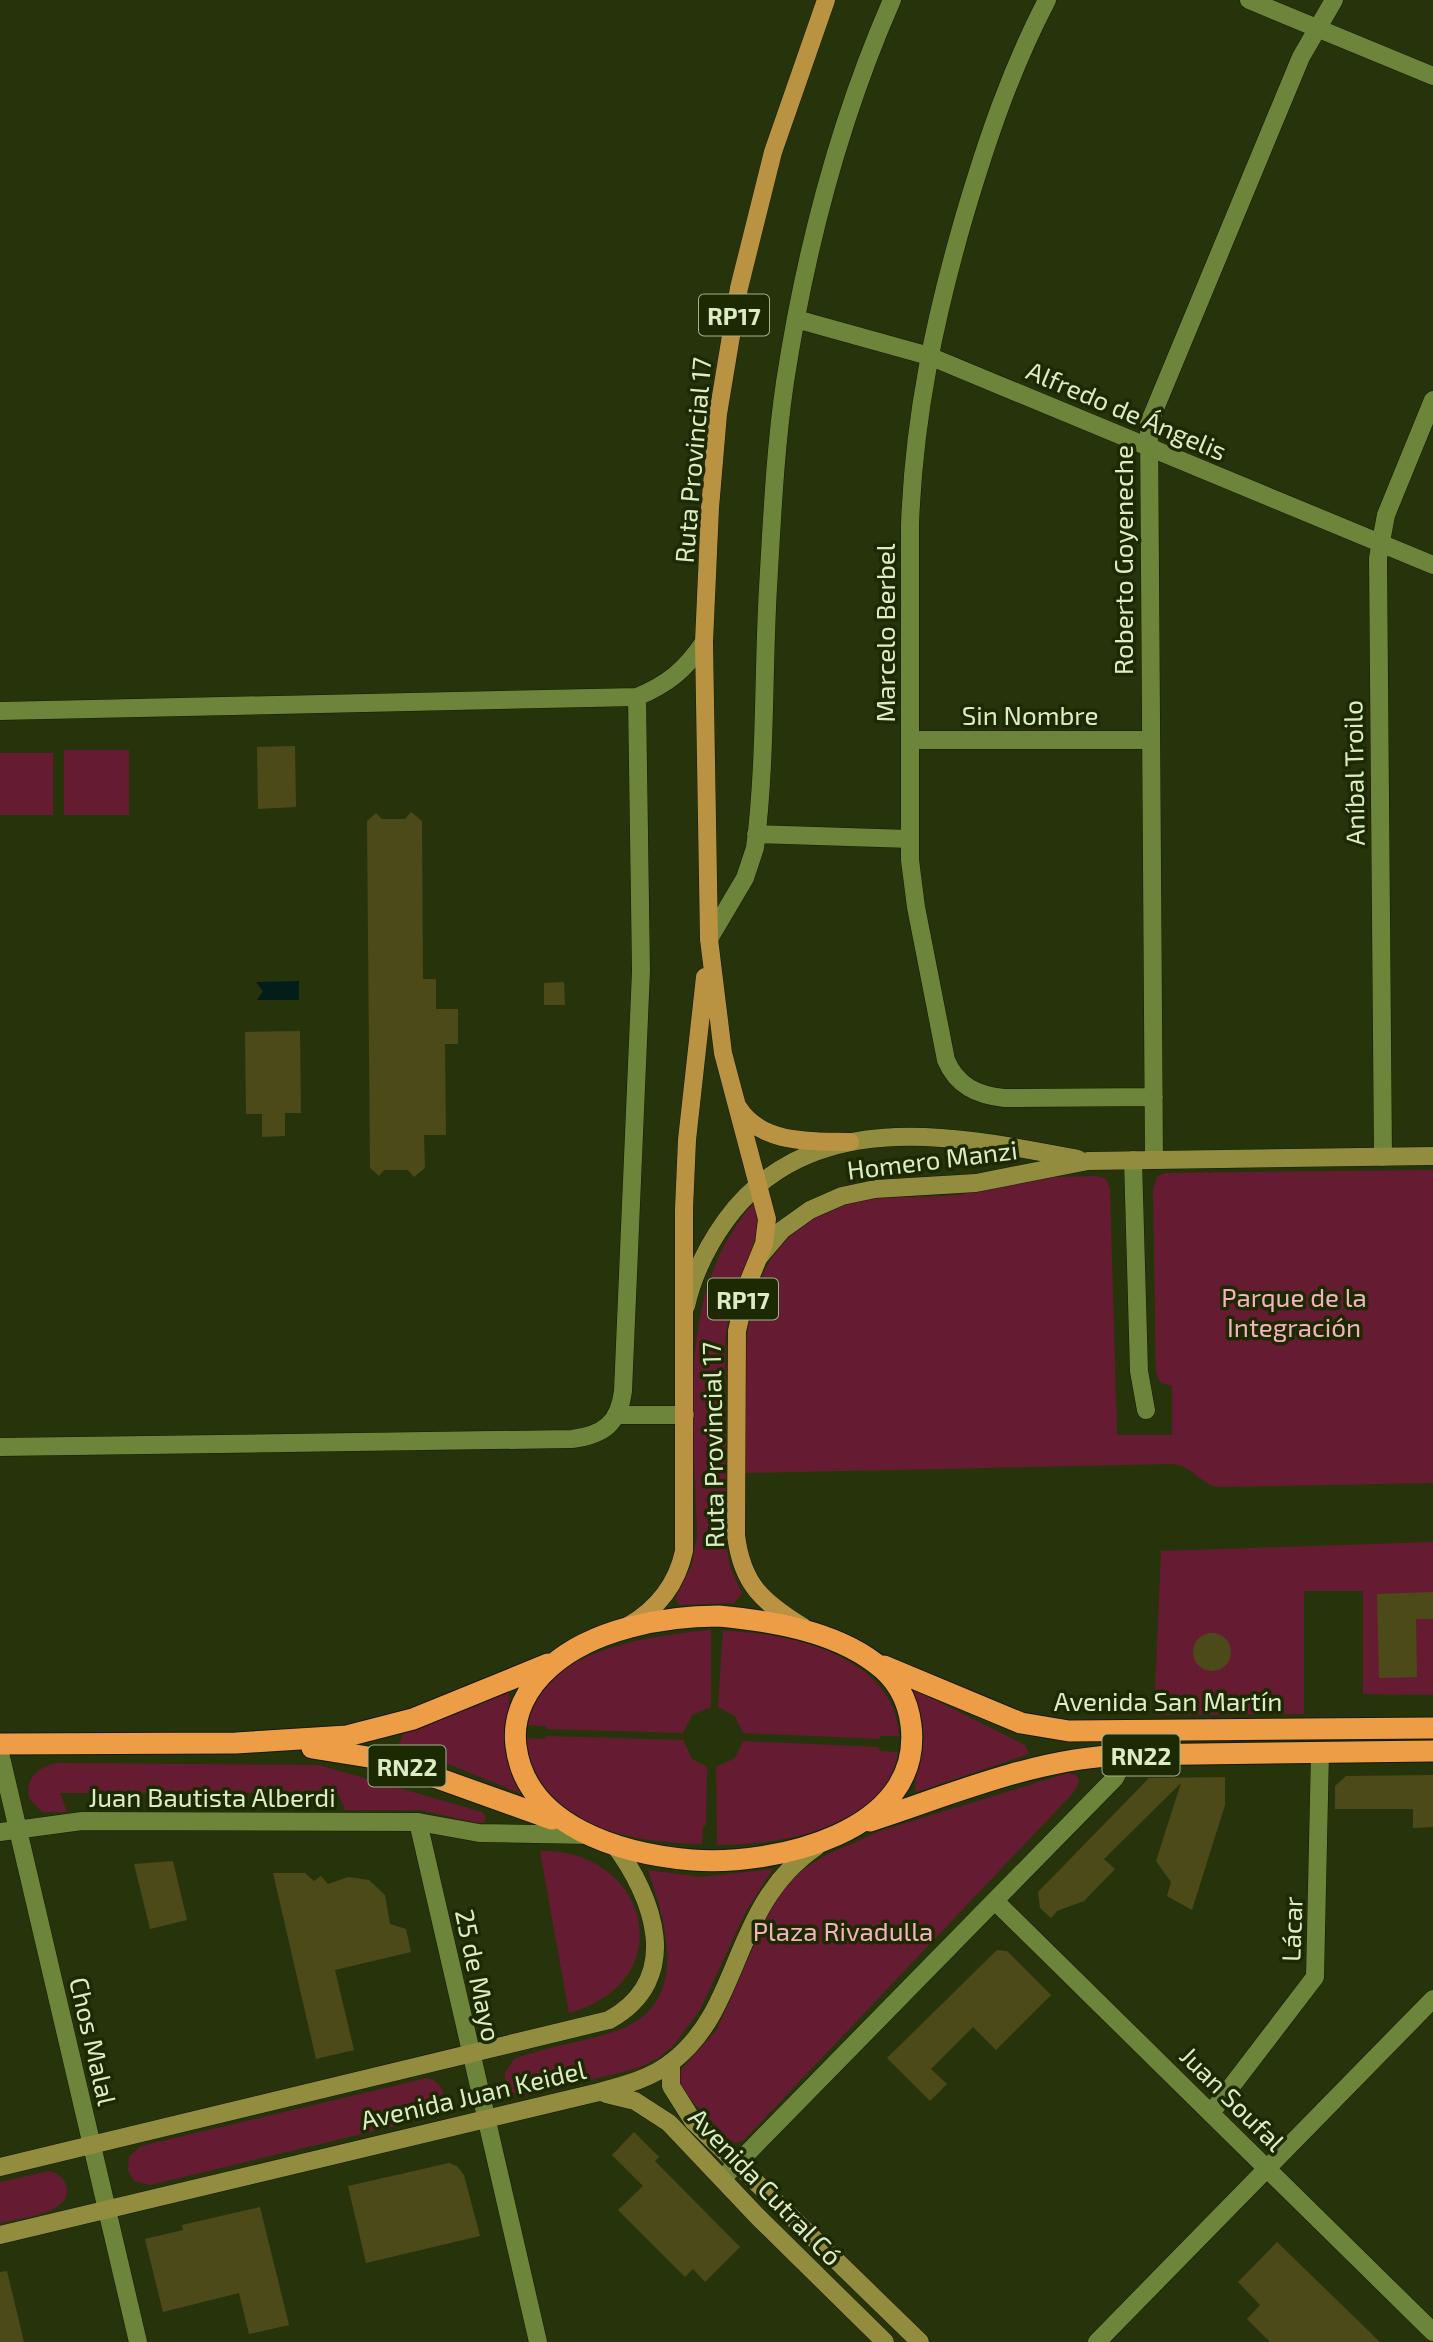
<svg xmlns="http://www.w3.org/2000/svg" width="1433" height="2342" viewBox="0 0 1433 2342" font-family="'Exo 2',sans-serif">
  <style>
    .green { fill: #651c33 }
    .water { fill: #021d1a }
    .building { fill: #4d4a19 }
    .lines { fill: none; stroke-linecap: round; stroke-linejoin: round }
    .street-casing { stroke: #121a03; stroke-width: 19 }
    .secondary-casing { stroke: #121a03; stroke-width: 19 }
    .primary-casing { stroke: #121a03; stroke-width: 19 }
    .highway-casing { stroke: #121a03; stroke-width: 23 }
    .street { stroke: #6c853a; stroke-width: 18 }
    .secondary { stroke: #928c3e; stroke-width: 18 }
    .primary { stroke: #b99341; stroke-width: 18 }
    .highway { stroke: #ec9d46; stroke-width: 21 }
    .labels { text-anchor: middle; dominant-baseline: central; stroke-width: 7; stroke-linejoin: round; paint-order: stroke }
    .shield { fill: #1d2a01; stroke: #a3b28a; stroke-width: 2 }
    .shield-label { font-size: 24px; font-weight: bold; fill: #dcecc5 }
    .street-label { font-size: 26px; fill: #dcecc5; stroke: #1d2a01 }
    .park-label { font-size: 26px; fill: #f4b1bf; stroke: #1d2a01 }
  </style>
  <rect width="100%" height="100%" fill="#27340b"/>
  <!-- green -->
  <path class="green" d="M64 750H129V815H64Z
    M0 753H53V815H0Z
    M1433 1170V1483L1217 1487C1199 1483 1193 1466 1173 1464L746 1473C744 1374 726 1232 853 1202 886 1195 920 1198 954 1195 977 1193 999 1185 1022 1180 1046 1176 1072 1177 1096 1176L1106 1179 1110 1189 1117 1435H1172V1386L1161 1383 1156 1373 1153 1189 1157 1177 1165 1173Z
    M753 1203C764 1233 748 1256 738 1283 731 1303 727 1321 725 1343L726 1544 730 1567 742 1594 734 1603 680 1605 675 1599 692 1564 697 1536C695 1421 673 1297 753 1203Z
    M1433 1542V1695L1363 1694V1591H1304V1714L1154 1715 1161 1551Z
    M711 1630V1707L692 1715 683 1733 547 1729 546 1726 525 1725C528 1717 531 1708 535 1700 564 1647 657 1635 711 1630Z
    M723 1631C788 1632 896 1656 899 1736H880V1739L743 1733 735 1716 718 1707Z
    M911 1688 1025 1745 1029 1754 916 1792C912 1784 924 1751 924 1737 923 1719 918 1704 911 1688Z
    M502 1692H508C513 1701 504 1722 504 1735 504 1757 512 1776 522 1794L399 1744 403 1734Z
    M546 1736 683 1740 692 1759 707 1767 706 1825 703 1826 702 1844C643 1843 559 1831 532 1770 528 1760 527 1748 524 1738L546 1739Z
    M743 1741 879 1747 880 1751 898 1752C887 1828 780 1845 717 1845L716 1767 735 1758Z
    M57 1763 319 1765 482 1812 486 1818 484 1823H478L420 1810H345L338 1793H60L67 1812H42L29 1798C25 1778 38 1767 57 1763Z
    M1068 1773 1076 1775 1079 1781 1074 1792 744 2140 736 2143 730 2140 680 2089 679 2072 717 2029 765 1920 777 1897 803 1869 826 1855 880 1831Z
    M540 1851C649 1849 683 1981 569 2013Z
    M773 1869 746 1911 700 2010 674 2045 657 2059 638 2068 528 2096C513 2097 504 2088 505 2073L514 2059C548 2046 585 2042 619 2030 691 2003 666 1923 648 1870L702 1877Z
    M427 2078C442 2082 447 2094 442 2108L428 2118 150 2185 134 2181 128 2170 129 2157 141 2146Z
    M49 2171C57 2173 63 2177 66 2185 75 2214 18 2218 0 2223V2182Z"/>
  <!-- water -->
  <path class="water" d="M299 981V1000H257L263 991 256 982Z"/>
  <!-- building -->
  <path class="building" d="M295 746 296 807 258 809 257 747Z
    M411 812 422 821 423 979H436V1009H458V1044H445L446 1135H424L425 1168 414 1177 408 1170H384L379 1176 370 1168 367 821 376 813 382 819H405Z
    M564 982 565 1005H544V983Z
    M300 1031 301 1113H285V1136L262 1137V1114H246L245 1032Z
    M1433 1592V1619H1416L1417 1677 1379 1678 1377 1594Z
    M1193 1652a19 19 0 1 1 38 0a19 19 0 1 1-38 0Z
    M1433 1775V1827L1413 1828V1809H1335V1786L1346 1776Z
    M1225 1777V1805L1192 1910 1167 1896 1171 1882 1156 1861 1181 1783 1104 1859 1115 1869 1084 1901 1057 1911 1051 1918 1040 1908 1038 1892 1149 1778Z
    M173 1861 187 1920 150 1929 134 1864Z
    M273 1873H305L314 1881 321 1876 328 1884 348 1877 369 1880 385 1895 390 1924 406 1929 411 1952 335 1970 354 2050 316 2059Z
    M997 1950 1007 1951 1051 1995 996 2050 973 2027 931 2069 947 2084 930 2101 887 2058Z
    M634 2132 659 2157 655 2161 740 2247 705 2282 693 2269 685 2277 618 2210 643 2186 612 2155Z
    M449 2163 457 2166 464 2175 480 2236 366 2263 348 2186Z
    M260 2207 289 2325 249 2334 239 2293 163 2312 145 2239 183 2230 182 2225Z
    M1277 2242 1380 2342H1270L1247 2319 1260 2305 1238 2282Z
    M7 2271 24 2342H0V2272Z"/>
  <g class="lines">
    <defs>
      <path id="street" d="M1047 0C1011 69 987 140 965 214 935 317 914 416 910 524V860L916 907 946 1060C957 1086 977 1095 1004 1098L1154 1097
        M1249 0 1433 76
        M796 319 929 356 1433 565
        M0 711 637 697C668 684 685 670 704 642
        M910 740H1150
        M756 834 910 839
        M709 939 745 878 755 848C766 763 763 674 768 588 772 520 775 450 785 382 805 252 839 121 892 0
        M1383 1157 1378 558 1386 515 1433 400
        M1133 1160 1139 1371 1146 1410
        M1154 1160 1149 423 1301 57 1334 0
        M618 1415H685
        M0 1447 572 1439C604 1435 619 1423 623 1391L641 971 637 697
        M0 1753 138 2342
        M418 1822 538 2342
        M0 1832 82 1821 418 1822 479 1833 590 1835
        M995 1901 1433 2332
        M1211 2113 1315 1977 1320 1753
        M722 2179 1115 1778 1122 1763 1124 1732
        M1097 2342 1433 1999"/>
      <path id="secondary" d="M760 1256 782 1230 810 1210 842 1196 875 1189 976 1183 1088 1161 1433 1156
        M686 1306C693 1275 708 1245 726 1220 811 1104 958 1136 1078 1159
        M671 2062V2086L693 2121 920 2342
        M606 2094 635 2101 669 2123 759 2218 885 2342
        M0 2167 609 2020C684 1979 654 1897 613 1843
        M0 2235 595 2093C622 2086 651 2079 673 2061 743 2006 731 1905 816 1847"/>
      <path id="primary" d="M738 1107C761 1145 812 1141 850 1142
        M628 1626C657 1609 677 1584 684 1551V1209L687 1140 705 977
        M803 1627C763 1602 742 1585 736 1535L737 1331 748 1283 764 1244 767 1219 723 1053 709 939 704 642 710 508 718 414 739 288 773 152 826 0"/>
      <path id="highway" d="M719 1616C771 1621 833 1631 875 1663 896 1678 908 1700 911 1725 924 1833 773 1866 692 1860 622 1854 526 1827 516 1746 512 1715 527 1687 550 1667 592 1629 664 1616 719 1616Z
        M884 1666 1021 1723 1069 1731 1433 1728
        M0 1744 236 1743 347 1736 413 1719 548 1664
        M312 1748 387 1760 552 1819
        M870 1821C953 1794 1036 1758 1124 1755L1433 1751"/>
    </defs>
    <!-- street casing -->
    <use href="#street" class="street-casing"/>
    <!-- secondary casing -->
    <use href="#secondary" class="secondary-casing"/>
    <!-- primary casing -->
    <use href="#primary" class="primary-casing"/>
    <!-- highway casing -->
    <use href="#highway" class="highway-casing"/>
    <!-- street -->
    <use href="#street" class="street"/>
    <!-- secondary -->
    <use href="#secondary" class="secondary"/>
    <!-- primary -->
    <use href="#primary" class="primary"/>
    <!-- highway -->
    <use href="#highway" class="highway"/>
  </g>
  <g class="labels">
    <!-- shield labels -->
    <g class="shield">
      <rect x="699" y="294.5" width="70" height="41" rx="5"/>
      <rect x="708" y="1278.5" width="70" height="41" rx="5"/>
      <rect x="1102.5" y="1734.5" width="77" height="41" rx="5"/>
      <rect x="368.5" y="1745.5" width="77" height="41" rx="5"/>
    </g>
    <g class="shield-label">
      <text x="734" y="315">RP17</text>
      <text x="743" y="1299">RP17</text>
      <text x="1141" y="1755">RN22</text>
      <text x="407" y="1766">RN22</text>
    </g>
    <!-- street labels -->
    <g class="street-label">
      <text transform="translate(1127 410) rotate(23)">Alfredo de Ángelis</text>
      <text transform="translate(692 460) rotate(-85)">Ruta Provincial 17</text>
      <text transform="translate(1122 560) rotate(-90)">Roberto Goyeneche</text>
      <text transform="translate(884 633) rotate(-90)">Marcelo Berbel</text>
      <text x="1030" y="714">Sin Nombre</text>
      <text transform="translate(1353 773) rotate(-91)">Aníbal Troilo</text>
      <text transform="translate(932 1159) rotate(-7)">Homero Manzi</text>
      <text transform="translate(712 1445) rotate(-91)">Ruta Provincial 17</text>
      <text x="1168" y="1700">Avenida San Martín</text>
      <text x="212" y="1796">Juan Bautista Alberdi</text>
      <text transform="translate(1291 1929) rotate(-88)">Lácar</text>
      <text transform="translate(479 1975) rotate(78)">25 de Mayo</text>
      <text transform="translate(94 2041) rotate(77)">Chos Malal</text>
      <text transform="translate(473 2094) rotate(-13)">Avenida Juan Keidel</text>
      <text transform="translate(1233 2098) rotate(45)">Juan Soufal</text>
      <text transform="translate(766 2186) rotate(46)">Avenida Cutral Có</text>
    </g>
    <!-- park labels -->
    <g class="park-label">
      <text x="1294" y="1296">Parque de la<tspan x="1294" dy="30">Integración</tspan></text>
      <text x="843" y="1930">Plaza Rivadulla</text>
    </g>
  </g>
</svg>
